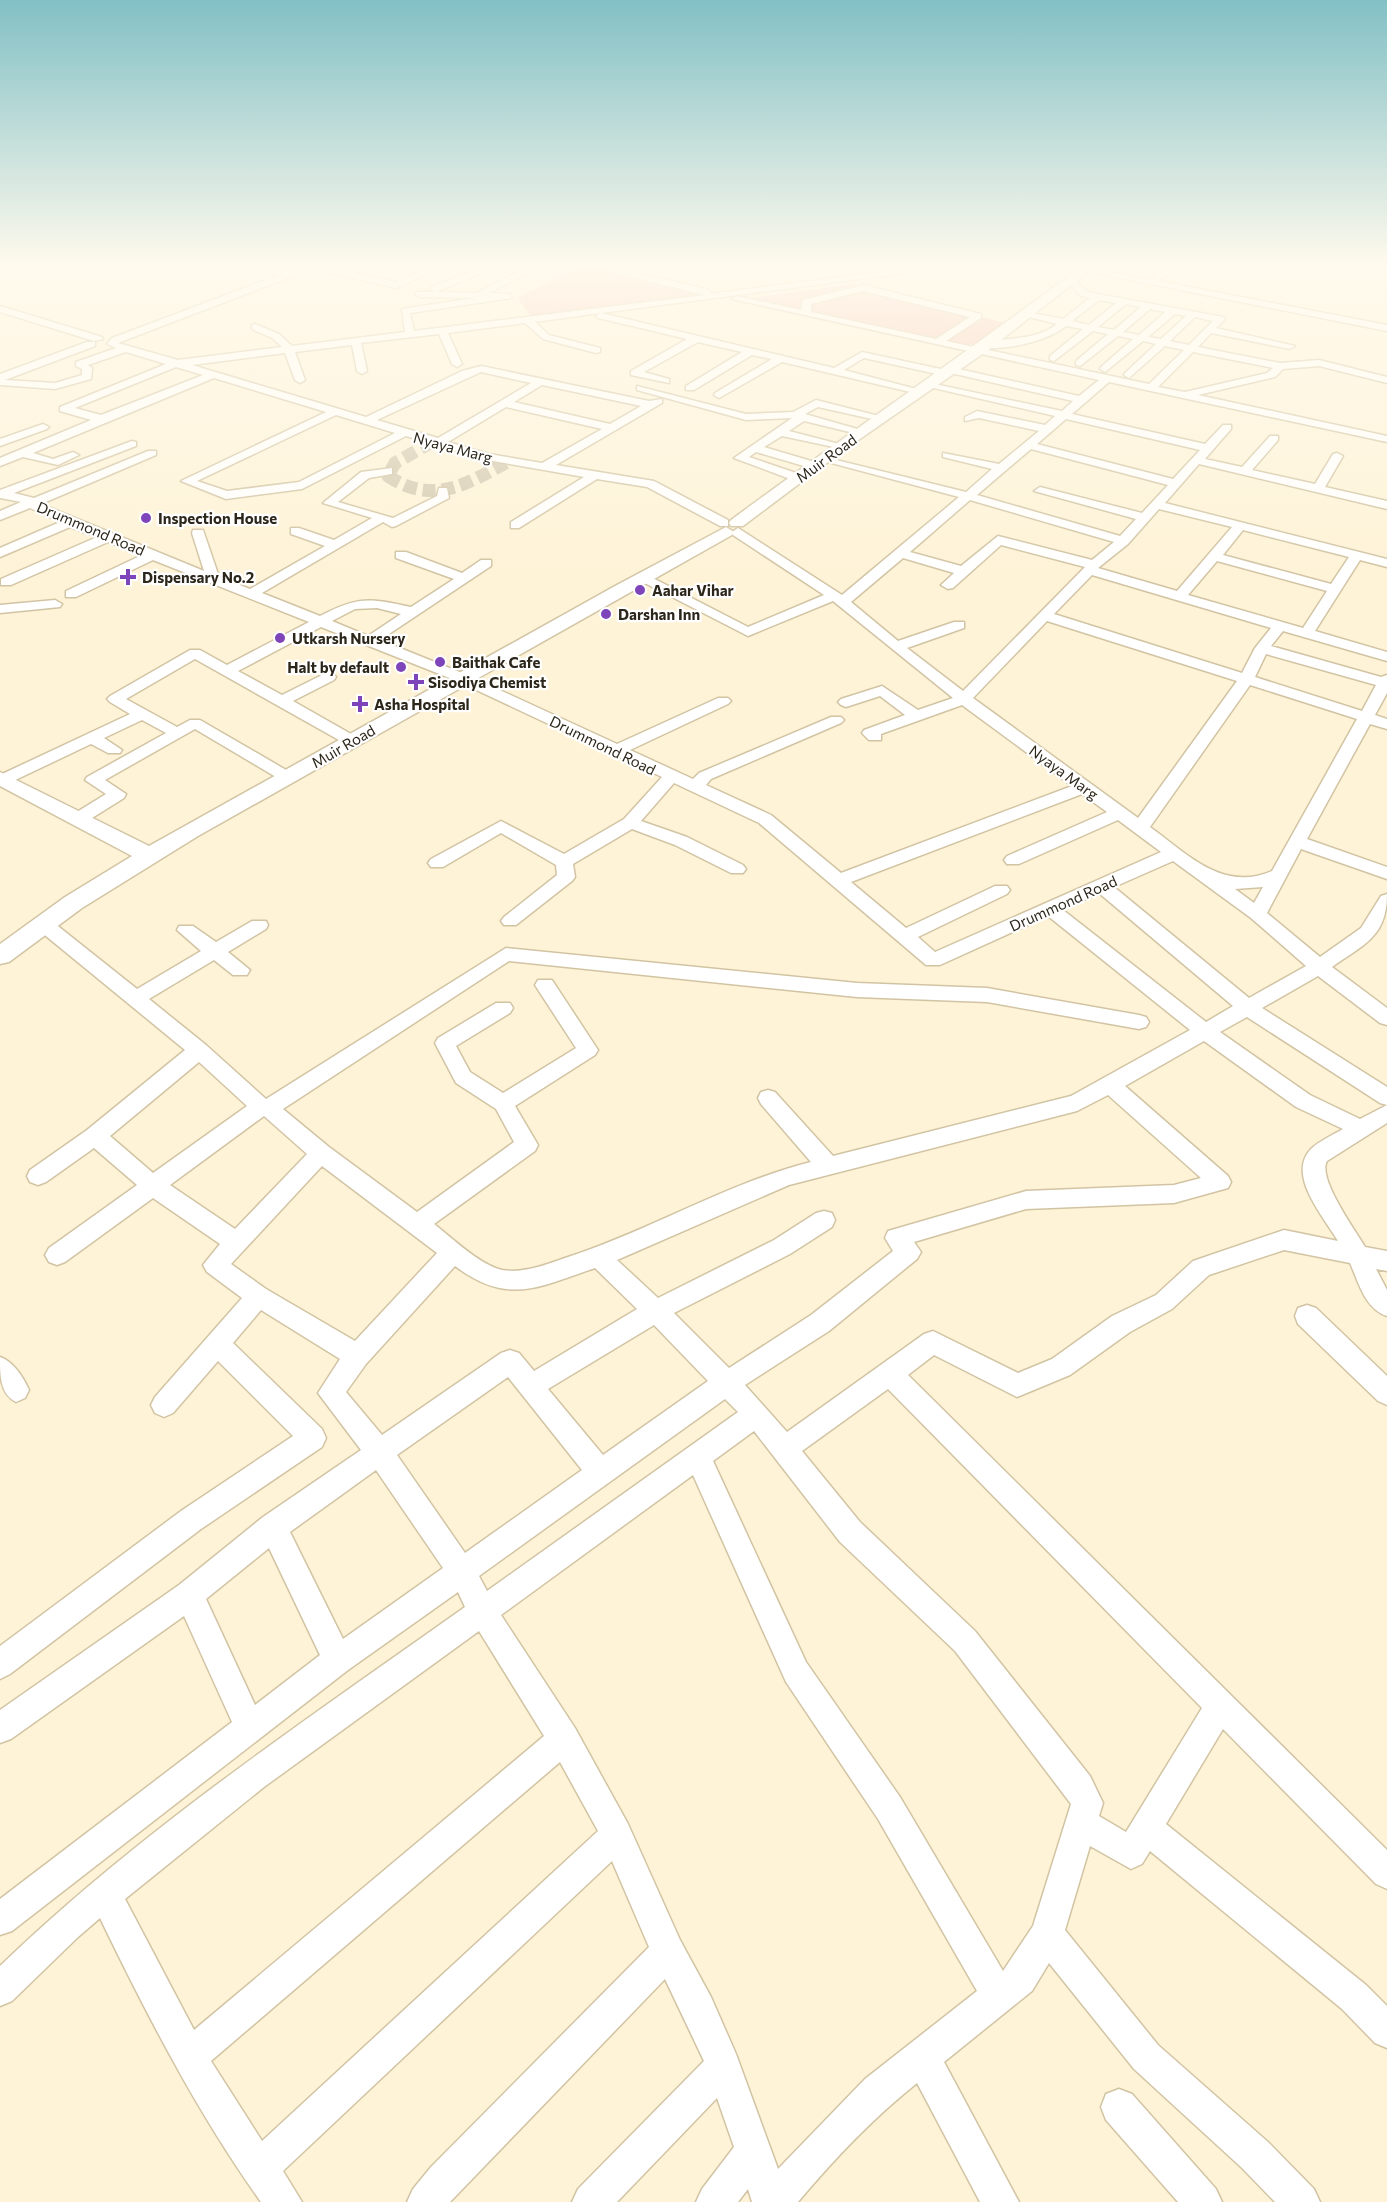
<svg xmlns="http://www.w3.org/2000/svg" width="1387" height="2202" viewBox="0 0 1387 2202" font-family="Commissioner,sans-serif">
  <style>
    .green { fill: #f6c0b5 }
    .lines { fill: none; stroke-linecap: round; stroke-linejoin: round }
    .minor-tunnel { stroke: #d4cab1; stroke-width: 13; stroke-dasharray: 13 6; stroke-linecap: butt }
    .minor-casing { stroke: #d2c4a3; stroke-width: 3 }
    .major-casing { stroke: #d2c4a3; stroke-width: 3 }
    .minor { fill: #fff; fill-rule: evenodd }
    .major { fill: #fff; fill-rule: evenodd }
    .poi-dot { fill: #7e44ba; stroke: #fff; stroke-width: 2 }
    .labels { text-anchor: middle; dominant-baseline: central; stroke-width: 4.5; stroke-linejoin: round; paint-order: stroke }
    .far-street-label { font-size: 15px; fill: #2c271a; stroke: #fff }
    .far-poi-label { font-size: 15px; font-weight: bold; fill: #2c271a; stroke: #fff; text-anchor: start }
  </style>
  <rect width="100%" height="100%" fill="#fef3d7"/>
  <!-- green -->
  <path class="green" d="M580 266 709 295 531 317 518 298Z
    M853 284 1009 324 975 344 961 345 751 298Z"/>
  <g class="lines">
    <!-- minor-tunnel -->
    <path class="minor-tunnel" d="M432 442 395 463 388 476C433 506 467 484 509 461"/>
    <defs>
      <path id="minor" d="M251 266H267L286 272 301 266H325L395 282 432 266H445L396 288 311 269 118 343 178 360 282 347 272 338 252 329V325L255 324 279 334 292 346 405 332 402 309 475 298 420 297 415 294 417 292H434L430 289 432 287 484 266H497L436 292 477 293 530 266H542L489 293 511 294V298L410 313 414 331 705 295 589 266H607L706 289 711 292 709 294 930 266H959L601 313 834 368 862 352 945 370 950 367 1079 396 1099 380 732 299 737 296 801 310 803 300 863 285 981 314V318L946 341 1149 384 1184 350 1165 346 1129 378 1124 375 1125 373 1156 344 1143 341 1105 372 1100 369 1101 367 1133 339 1118 336 1080 366 1076 365V361L1108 334 1093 331 1054 361 1050 360V356L1083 329 1066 326C1048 341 1006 351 982 347V343C1007 337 1036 341 1057 324L1021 315 1026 312 1063 319 1090 298 1081 296 1067 280 1072 277 1087 292 1223 317 1225 319 1216 328 1295 346 1290 349 1211 333 1198 347 1280 363 1319 360 1387 377V383L1319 366 1283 369 1275 377 1198 395 1387 436V442L1109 382 1072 414 1205 444 1223 425H1231V429L1205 459 1242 467 1270 436H1278V440L1252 470 1315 484 1333 454 1337 453 1343 456 1325 487 1387 501V509L1199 464 1165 503 1387 559V567L1360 560 1315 631 1387 652V661L1283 631 1271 646 1381 677 1387 675V693L1375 715 1387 719V729L1370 724 1307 839 1387 867V879L1301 849 1267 913 1320 957 1361 928 1381 896 1387 894C1387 937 1364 944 1332 967L1387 1008V1025L1380 1023 1318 976 1262 1008 1387 1087V1123L1327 1161C1317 1178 1355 1230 1365 1247L1387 1251V1271L1376 1269 1387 1290V1316C1365 1309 1359 1283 1350 1263L1284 1250 1209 1275 1172 1309 1130 1332 1070 1375 1017 1397 934 1355 908 1375 1387 1850V1889L1376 1884 1223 1729 1166 1824 1366 1985 1387 2006V2048L1375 2043 1342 2009 1150 1851 1142 1864 1131 1869 1090 1846 1065 1930 1158 2045 1268 2142 1314 2189 1320 2202H1275L1242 2168 1134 2069 1049 1963 1032 1991 944 2062 1019 2202H980L917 2083C873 2118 834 2159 798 2202H752L748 2189 738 2202H696L702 2189 734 2147 717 2098 617 2202H572L578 2189 704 2061 665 1979 450 2202H407L413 2189 431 2167 649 1947 612 1861 283 2171 302 2202H261C198 2114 148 2017 100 1918L78 1937 12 2001 0 2006V1966C141 1830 306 1720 465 1607L458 1592 348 1670 12 1931 0 1935V1899L232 1722 184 1616 11 1739 0 1743V1710L179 1585 263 1517 361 1450 318 1393 340 1359 261 1310 233 1343 322 1429 326 1438 322 1447 201 1529 10 1674 0 1679V1646L181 1511 293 1436 218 1361 173 1413 164 1417 155 1413 151 1405 155 1397 242 1298 207 1272 203 1265 220 1244 153 1198 65 1262 57 1265 49 1262 45 1255 49 1248 137 1185 94 1148 46 1182 38 1185 30 1182 27 1176 30 1170 87 1130 185 1050 35 927 33 923 35 919H49L137 989 201 951 177 930 179 926H193L216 942 252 921H266L268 925 266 929 228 952 250 970 247 975H233L214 960 149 999 206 1045 266 1099 506 948 857 983 987 988 1139 1015 1146 1017 1149 1022 1146 1027 1139 1029 987 1002 857 997 509 961 283 1109 329 1147 417 1212 514 1142 496 1109 456 1083 435 1043 438 1038 496 1003H510L513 1008 510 1013 456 1046 470 1072 503 1093 576 1048 535 985 538 980H552L598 1050 595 1055 515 1106 538 1145 535 1151 434 1224C452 1238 480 1265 502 1270 524 1274 547 1264 568 1257 651 1230 727 1183 811 1162L761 1104 758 1098 761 1092 768 1090 775 1092 833 1156 1071 1096 1190 1030 1048 916 940 965H926L759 823 674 783 641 821 687 837 743 865 746 869 743 873H731L675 845 632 829 573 864 575 877 572 881 516 925H504L501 921 504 917 557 875 556 865 501 833 443 867H431L428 863 431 859 501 821 564 854 624 819 662 777 457 681 321 627 238 671 282 695 324 674H334L336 677 334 680 293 701 358 738 360 741 358 744H346L195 659 126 699 177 727 190 720H200L293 774 295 777 293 780H281L195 729 105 780 126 794 124 798 84 823H72L70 819 72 815 106 794 85 780 87 777 166 733 142 720 104 738 122 750 120 753H108L91 744 9 783 0 784V775L130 714 110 702 107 699 110 696 190 650H200L227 665 309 622 153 560 76 597H66V591L142 555 108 542 11 585H1V579L97 537 70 527 0 557V548L60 522 30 508 0 520V511L21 502 0 498V490L132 441 136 442V446L14 493 34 498 148 451H156V455L41 504 204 571 192 533 193 530H203L219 577 250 589 325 546 291 534V528H299L334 540 372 518 323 503 361 472 392 468V474L369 478 338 502 393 518 437 496 439 488H447L449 498 396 526 392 527 383 522 262 593 320 616C358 596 369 598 411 607L454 579 396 558V552H406L462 573 481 560H491V566L380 640 467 675 617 744 718 698H728L731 701 728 704 630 750 693 779 699 773 831 717H841L844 720 841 723 711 779 706 785 771 815 841 873 1072 786 962 705 881 734V740H869L862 733 864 730 905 715 880 696 846 707 841 705 838 702 841 699 882 686 918 710 953 698 833 601 748 636 635 578 642 574 647 575 748 627 824 595 733 535 732 532 738 528 842 595 959 497 820 460V456L966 492 992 469 943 457V453L999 464 1039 431 979 418 965 421V417L977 411 1045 425 1055 416 925 386V382L1062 411 1073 401 951 373 946 376 864 358 844 370 924 391 919 394 782 362 719 398 714 395 715 393 772 359 752 355 694 390H686V386L742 352 698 342 644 372 669 379V383L631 375V371L687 339 598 318 596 316 600 313 535 322 549 335 600 348V352L596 353 543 339 525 323 448 333 462 364 457 367 452 364 439 334 361 343 367 371 362 374 357 371 352 345 295 352 305 380 300 383 295 380 285 353 192 365 366 417 462 371 481 366 649 401 662 399V403L556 465 654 481 728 520V526H720L647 487 597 479 519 528H511V522L584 477 487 460 406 436 302 489 226 499 181 481 326 412 214 378 33 453 53 459 73 452 79 455 58 465 23 457 0 466V458L91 420 60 411V407L166 364 126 352 88 365 92 368 91 379 55 389 0 385V374L87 342H95V346L5 380 55 383 82 375V369L76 366V362L116 348 107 344 112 338 279 275ZM863 291 970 317 936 339 811 312V304ZM1099 300 1116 303 1089 325 1072 321ZM1126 304 1141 307 1114 330 1098 327ZM1150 309 1165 312 1139 335 1123 332ZM1175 314 1186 316 1161 339 1148 337ZM1195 317 1213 321 1189 345 1170 341ZM1193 352 1273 368 1267 373 1185 392 1158 387ZM176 367 203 375 101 415 75 408ZM481 372 531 383 438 438 377 420ZM542 385 641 406 610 424 514 402ZM506 407 602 429 542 463 489 454 448 442ZM336 415 395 433 299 482 227 491 197 481ZM1066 419 1200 450 1173 479 1037 444ZM1031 449 1168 485 1142 513 1040 487 1034 491 1136 519 1120 536 977 495ZM970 500 1114 542 1092 560 998 536 961 566 910 552ZM1159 509 1232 527 1177 591 1098 568 1128 544ZM1243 530 1349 557 1331 584 1223 555ZM1001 545 1085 567 963 691 907 648 964 628V622H954L898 641 851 602 903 558 954 573 941 585 948 589 953 588ZM1217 561 1327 591 1303 628 1188 595ZM1092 575 1271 628 1255 648 1242 673 1054 614ZM377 608 401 614 368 636 332 621 355 609ZM1047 621 1237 681 1138 818 973 698ZM1266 654 1376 685 1362 711 1255 677ZM1250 685 1357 719 1272 871C1223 893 1186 853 1150 827ZM1082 794 1107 812 1007 856 1004 860 1007 864H1019L1118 820 1161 852 935 952 918 937 1007 894 1010 890 1007 886H995L906 928 851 882ZM1173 861 1251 918 1306 966 1249 998 1114 887ZM1263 887 1254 903 1235 889ZM1099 893 1233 1006 1206 1022 1063 910ZM1247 1017 1380 1103 1387 1105 1360 1119 1310 1095 1220 1032ZM1204 1041 1296 1107 1343 1129C1333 1135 1319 1141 1311 1149 1286 1175 1324 1217 1338 1241L1284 1230 1193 1261 1156 1295 1112 1316 1052 1359 1018 1373 933 1331 924 1334 787 1432 745 1385 829 1331 917 1259 921 1252 914 1242 1026 1209 1174 1203 1228 1188 1231 1182 1228 1176 1125 1086ZM199 1062 247 1106 153 1173 110 1136ZM1108 1095 1201 1178 1174 1185 1026 1191 888 1231 885 1238 893 1251 811 1315 729 1368 674 1313 790 1254 832 1227 835 1220 832 1213 824 1211 816 1213 774 1240 658 1298 617 1260 789 1185 1077 1111ZM264 1116 307 1154 235 1229 170 1185ZM322 1166 437 1253 355 1341 266 1289 231 1264ZM455 1266C508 1306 539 1287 595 1268L637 1309 534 1371 519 1353 510 1350 501 1353 382 1435 346 1392 366 1364ZM654 1325 708 1381 603 1455 548 1389ZM508 1377 582 1470 465 1553 397 1455ZM888 1389 1202 1708 1126 1832 1099 1816 1103 1803 1090 1776 975 1631 860 1522 802 1451ZM725 1399 738 1412 487 1591 479 1576ZM754 1431 840 1542 955 1651 1071 1804 1033 1926 1003 1971 900 1797 806 1662 713 1461ZM376 1470 443 1568 343 1639 290 1532ZM693 1475 786 1682 878 1819 977 1991 865 2079 778 2169 736 2054 711 1997 680 1940 628 1824 575 1728 501 1615ZM269 1548 320 1655 255 1705 206 1599ZM479 1631 544 1736 194 2030 125 1899 264 1787ZM560 1762 598 1831 262 2141 211 2061Z
        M1060 266H1080L1149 280 1168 266H1178L1158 281 1387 325V331Z
        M0 306 102 337 103 339 94 341 0 312Z
        M637 386 746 414 793 412 816 400 887 418 881 421 818 407 805 414 868 432 862 435 804 421 789 431 843 445V449L782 436 764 447 818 463V467L814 469 756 452 749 457 802 475V481L798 482 734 458 792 418 746 420 637 390Z
        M43 424 49 427 47 429 0 446V439Z
        M55 600 62 604 60 607 0 613V605Z
        M1307 1305 1316 1308 1387 1376V1405L1378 1401 1298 1324 1295 1316 1298 1308Z
        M0 1357C14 1362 23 1377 29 1390L25 1398 16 1402C0 1394 0 1375 0 1357Z
        M1119 2089 1132 2094 1216 2189 1222 2202H1178L1106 2120 1101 2107 1106 2094Z"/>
      <path id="major" d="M1082 266H1095L991 348 844 450 743 526H731L729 523 731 520C847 434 967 353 1082 266Z
        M726 527 734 532 732 535 198 836 82 908 9 962 0 964V944L65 897 132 856 0 786V772L149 846 615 586Z"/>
    </defs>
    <!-- minor casing -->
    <use href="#minor" class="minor-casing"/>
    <!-- major casing -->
    <use href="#major" class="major-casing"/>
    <!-- minor -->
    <use href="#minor" class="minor"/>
    <!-- major -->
    <use href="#major" class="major"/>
  </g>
  <!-- sky -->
  <linearGradient id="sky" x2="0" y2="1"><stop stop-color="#82c0c5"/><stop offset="0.46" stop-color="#fffaed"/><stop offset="1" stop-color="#fffaed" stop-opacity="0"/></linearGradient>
  <rect width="1387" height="575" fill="url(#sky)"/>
  <!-- markers -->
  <g class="poi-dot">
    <circle cx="146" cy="518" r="6"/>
    <path d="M125 568h6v6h6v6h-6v6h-6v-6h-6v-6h6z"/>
    <circle cx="640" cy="590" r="6"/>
    <circle cx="606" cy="614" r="6"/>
    <circle cx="280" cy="638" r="6"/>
    <circle cx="440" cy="662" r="6"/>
    <circle cx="401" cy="667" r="6"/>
    <path d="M413 673h6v6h6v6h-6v6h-6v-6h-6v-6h6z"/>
    <path d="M357 695h6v6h6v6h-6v6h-6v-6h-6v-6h6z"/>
  </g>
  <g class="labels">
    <!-- far-street labels -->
    <g class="far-street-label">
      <text transform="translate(453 447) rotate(15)">Nyaya Marg</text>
      <text transform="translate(826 458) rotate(-36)">Muir Road</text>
      <text transform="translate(91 528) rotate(23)">Drummond Road</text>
      <text transform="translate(603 745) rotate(26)">Drummond Road</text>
      <text transform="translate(343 746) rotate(-30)">Muir Road</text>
      <text transform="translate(1064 772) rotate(36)">Nyaya Marg</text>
      <text transform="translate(1063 903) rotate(-24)">Drummond Road</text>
    </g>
    <!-- far-poi labels -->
    <g class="far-poi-label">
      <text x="158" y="518">Inspection House</text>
      <text x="142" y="577">Dispensary No.2</text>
      <text x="652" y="590">Aahar Vihar</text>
      <text x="618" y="614">Darshan Inn</text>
      <text x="292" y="638">Utkarsh Nursery</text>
      <text x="452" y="662">Baithak Cafe</text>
      <text x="389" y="667" text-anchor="end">Halt by default</text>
      <text x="428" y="682">Sisodiya Chemist</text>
      <text x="374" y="704">Asha Hospital</text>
    </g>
  </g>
</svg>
